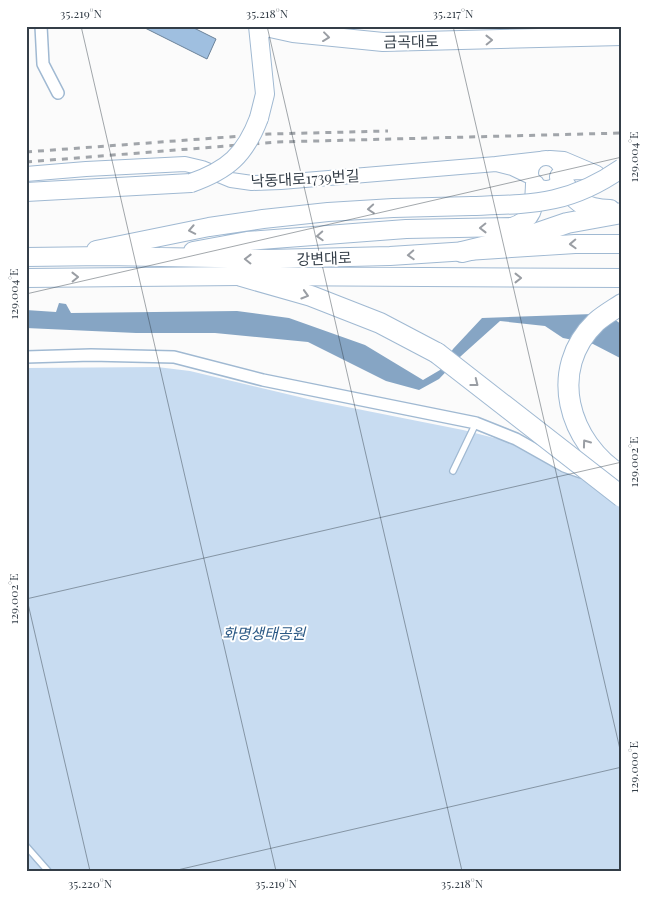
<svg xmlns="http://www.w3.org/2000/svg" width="648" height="897" viewBox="0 0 648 897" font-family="'Playfair Display','Noto Sans KR',serif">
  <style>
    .green { fill: #c8dcf1 }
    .water { fill: #86a5c4 }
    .building { fill: #9fbfe0; stroke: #6b8299 }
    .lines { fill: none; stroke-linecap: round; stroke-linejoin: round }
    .service-casing { stroke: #a0b9d2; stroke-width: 8 }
    .minor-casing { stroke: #a0b9d2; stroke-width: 14 }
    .tertiary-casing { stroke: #a0b9d2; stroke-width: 16 }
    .primary-casing { stroke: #a0b9d2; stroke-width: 20 }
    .trunk-casing { stroke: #a0b9d2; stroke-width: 20 }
    .motorway-casing { stroke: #a0b9d2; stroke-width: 22 }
    .service { stroke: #fff; stroke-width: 5.5 }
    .minor { stroke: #fff; stroke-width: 11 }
    .tertiary { stroke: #fff; stroke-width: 14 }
    .primary { stroke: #fff; stroke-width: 18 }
    .trunk { stroke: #fff; stroke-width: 18 }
    .motorway { stroke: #fff; stroke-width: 20 }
    .rail { stroke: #a1a5aa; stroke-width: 3; stroke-dasharray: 6 6; stroke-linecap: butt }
    .trunk-bridge-casing { stroke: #a0b9d2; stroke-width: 20; stroke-linecap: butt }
    .motorway-bridge-casing { stroke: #a0b9d2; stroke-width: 22; stroke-linecap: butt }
    .trunk-bridge { stroke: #fff; stroke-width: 18 }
    .motorway-bridge { stroke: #fff; stroke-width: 20 }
    .oneway { stroke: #9a9ea4 }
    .ticks { fill: none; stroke: #343e48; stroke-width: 1; stroke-opacity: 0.45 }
    .labels { text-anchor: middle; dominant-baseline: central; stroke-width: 4; stroke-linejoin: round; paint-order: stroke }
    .street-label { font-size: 15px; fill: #343e48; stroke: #fff }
    .park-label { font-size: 15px; font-style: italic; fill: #2b5985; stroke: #fff }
    .neatline { fill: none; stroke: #343e48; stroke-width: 2 }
    .ticks-label { font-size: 12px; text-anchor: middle; fill: #343e48 }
  </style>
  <rect width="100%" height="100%" fill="#fbfbfb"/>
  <!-- green -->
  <path class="green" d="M157 367 190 371 312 400 463 430 518 444 560 472 622 491V871H29L26 868V368Z"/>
  <!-- water -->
  <path class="water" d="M59 303 66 304 71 313 237 311 289 318 365 345 423 380 440 370 453 349 482 318 593 314 613 318 622 325V359L593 344 563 338 545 326 500 321 461 356 439 379 419 390 386 381 308 342 215 333H136L26 328V310L56 312Z"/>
  <!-- building -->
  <path class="building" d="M141 26H190L216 39 207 59Z"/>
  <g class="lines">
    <defs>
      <path id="service" d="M453 471 476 423
        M26 846 48 871"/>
      <path id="minor" d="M41 26 43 64 58 93
        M26 357 91 355 174 357 263 380 476 423 516 439 564 466 581 472"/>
      <path id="tertiary" d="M531 173a15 15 0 1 1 30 0a15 15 0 1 1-30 0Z
        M550 158 564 159 597 173 577 172 561 174
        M26 174 86 169 185 164 202 168 231 180 252 183 281 182 496 164
        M531 177 512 168 496 164 540 159"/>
      <path id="primary" d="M261 26 293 33 383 42 622 36"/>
      <path id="trunk" d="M258 26 265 94 259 118
        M26 192 191 183
        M96 250 209 227 263 219 328 212 393 208 472 206
        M193 251 247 241 406 229 512 227C535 219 534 206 535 184
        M26 257 106 256 269 259 390 256 575 244H622
        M26 278 241 276 622 278"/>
      <path id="motorway" d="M560 177C574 201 582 209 610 210
        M462 252 532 235 567 223 622 213
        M241 276 311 296 380 323 437 353
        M622 304C613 310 604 315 596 322 547 369 568 443 622 476"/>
    </defs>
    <!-- service casing -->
    <use href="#service" class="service-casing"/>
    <!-- minor casing -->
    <use href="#minor" class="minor-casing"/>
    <!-- tertiary casing -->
    <use href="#tertiary" class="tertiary-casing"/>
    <!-- primary casing -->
    <use href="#primary" class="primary-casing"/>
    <!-- trunk casing -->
    <use href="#trunk" class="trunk-casing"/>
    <!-- motorway casing -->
    <use href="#motorway" class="motorway-casing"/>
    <!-- service -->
    <use href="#service" class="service"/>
    <!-- minor -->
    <use href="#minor" class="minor"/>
    <!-- tertiary -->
    <use href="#tertiary" class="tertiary"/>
    <!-- primary -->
    <use href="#primary" class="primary"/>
    <!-- trunk -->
    <use href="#trunk" class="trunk"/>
    <!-- motorway -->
    <use href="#motorway" class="motorway"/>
    <!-- rail -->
    <path class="rail" d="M26 152 269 134 388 131
      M26 162 277 142 622 133"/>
    <defs>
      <path id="trunk-bridge" d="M191 183C228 170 245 155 259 118
        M472 206C533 204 569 205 622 168"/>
      <path id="motorway-bridge" d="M437 353 622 497"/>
    </defs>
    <!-- trunk-bridge casing -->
    <use href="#trunk-bridge" class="trunk-bridge-casing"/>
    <!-- motorway-bridge casing -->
    <use href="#motorway-bridge" class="motorway-bridge-casing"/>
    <!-- trunk-bridge -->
    <use href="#trunk-bridge" class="trunk-bridge"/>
    <!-- motorway-bridge -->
    <use href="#motorway-bridge" class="motorway-bridge"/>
  </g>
  <!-- one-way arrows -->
  <defs><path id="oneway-chevron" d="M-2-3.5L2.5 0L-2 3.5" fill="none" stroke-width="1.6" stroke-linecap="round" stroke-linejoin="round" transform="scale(1.25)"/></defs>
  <g class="oneway">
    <use href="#oneway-chevron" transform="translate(326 37) rotate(7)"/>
    <use href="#oneway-chevron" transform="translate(489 40) rotate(-1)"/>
    <use href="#oneway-chevron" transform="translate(371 209) rotate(176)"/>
    <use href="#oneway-chevron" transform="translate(483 228) rotate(179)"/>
    <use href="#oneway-chevron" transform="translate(192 230) rotate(169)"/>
    <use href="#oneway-chevron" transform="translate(320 236) rotate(177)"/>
    <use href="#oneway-chevron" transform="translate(573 244) rotate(178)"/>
    <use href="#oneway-chevron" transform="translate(411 255) rotate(177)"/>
    <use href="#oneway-chevron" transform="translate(248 259) rotate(-179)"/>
    <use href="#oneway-chevron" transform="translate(75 277) rotate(-1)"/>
    <use href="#oneway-chevron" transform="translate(518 278)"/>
    <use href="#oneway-chevron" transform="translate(305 295) rotate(17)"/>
    <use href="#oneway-chevron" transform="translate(475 383) rotate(38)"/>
    <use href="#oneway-chevron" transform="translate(586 443) rotate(-126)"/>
  </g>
  <!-- ticks -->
  <path class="ticks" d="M81 26 276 871M267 26 462 871M453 26 622 758M26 294 622 157M26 595 90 871M26 599 622 462M173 871 622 767"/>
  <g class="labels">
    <!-- street labels -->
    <g class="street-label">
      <text transform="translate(411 41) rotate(-1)">금곡대로</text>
      <text transform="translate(305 178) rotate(-3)">낙동대로1739번길</text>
      <text transform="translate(324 258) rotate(-2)">강변대로</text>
    </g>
    <!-- park labels -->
    <g class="park-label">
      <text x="264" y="633">화명생태공원</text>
    </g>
  </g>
  <!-- border -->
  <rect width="648" height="897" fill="none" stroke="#ffffff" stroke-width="55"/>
  <rect x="28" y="28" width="592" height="842" class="neatline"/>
  <g class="ticks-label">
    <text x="81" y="18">35.219°N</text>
    <text x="267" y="18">35.218°N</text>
    <text x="453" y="18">35.217°N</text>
    <text transform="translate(634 157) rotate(-90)" y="4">129.004°E</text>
    <text transform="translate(14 294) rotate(-90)" y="4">129.004°E</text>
    <text transform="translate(634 462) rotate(-90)" y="4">129.002°E</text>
    <text transform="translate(14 599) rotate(-90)" y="4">129.002°E</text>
    <text transform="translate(634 767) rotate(-90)" y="4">129.000°E</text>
    <text x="90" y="888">35.220°N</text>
    <text x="276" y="888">35.219°N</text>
    <text x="462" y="888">35.218°N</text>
  </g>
</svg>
